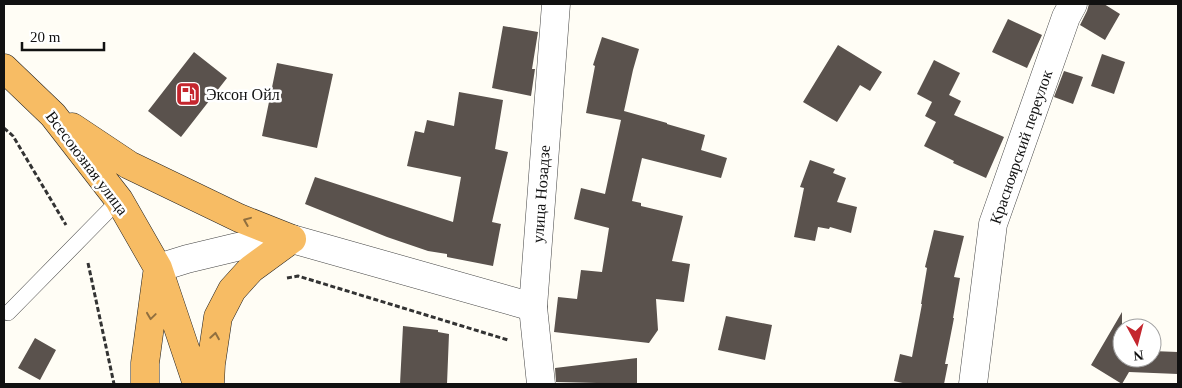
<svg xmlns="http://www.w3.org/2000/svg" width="1182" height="388" viewBox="0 0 1182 388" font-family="Georgia,serif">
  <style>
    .building { fill: #5a524d }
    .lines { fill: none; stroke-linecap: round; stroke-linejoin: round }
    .service-casing { stroke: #444; stroke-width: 16 }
    .minor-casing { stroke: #444; stroke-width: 29 }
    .tertiary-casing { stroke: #444; stroke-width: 29 }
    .trunk-casing { stroke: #222; stroke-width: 29 }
    .path { stroke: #333; stroke-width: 3; stroke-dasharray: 5 2.5; stroke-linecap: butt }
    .service { stroke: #fff; stroke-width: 15 }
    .minor { stroke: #fff; stroke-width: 28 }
    .tertiary { stroke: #fff; stroke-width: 28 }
    .trunk { stroke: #f7bc64; stroke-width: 28 }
    .oneway { stroke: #906f3f }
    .labels { text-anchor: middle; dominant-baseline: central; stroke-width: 5; stroke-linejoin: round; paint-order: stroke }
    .poi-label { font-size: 16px; fill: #111; stroke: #fff; text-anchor: start }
    .street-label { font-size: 16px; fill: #111; stroke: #fff }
  </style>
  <rect width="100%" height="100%" fill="#fffdf5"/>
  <!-- building -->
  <path class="building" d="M1089 4H1104L1120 14 1105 40 1080 25 1087 11Z
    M1008 19 1042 35 1027 68 992 52Z
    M503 26 538 32 532 69H535L531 96 492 88Z
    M602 37 639 49 633 70 624 111 667 123V124L705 135 701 150 727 158 721 178 642 158 632 201 641 203V206L683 216 672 261 690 264 684 302 656 299 658 330 649 343 554 332 558 297 577 299 581 270 602 272 609 228 574 219 581 188 605 194 621 120 586 113 595 66 593 65Z
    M838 45 882 72 870 91 860 85 837 122 803 102Z
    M194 52 227 78 181 137 148 111Z
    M1102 54 1125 62 1114 94 1091 86Z
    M934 60 960 73 949 95 961 101 954 115 1004 137 986 178 953 163 954 161 924 146 936 122 925 116 932 102 917 94Z
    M277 63 333 74 317 148 262 136Z
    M1064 71 1083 77 1073 104 1054 97Z
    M459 92 503 100 495 149 508 152 492 222 501 224 493 266 447 257V254L428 251 387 237 305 204 315 177 453 222 461 177 407 166 415 131 424 133 427 120 454 126Z
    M810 160 835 169 833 173 846 178 837 202 857 207 851 233 830 227 829 229 818 227 815 241 794 237 804 188 800 187Z
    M934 230 964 236 954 277 960 278 953 318H954L945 364H948L944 384H907L894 381 900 354 912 357 922 304H921L927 268 925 267Z
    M1122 312V358H1152V351L1178 352V374L1129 372 1122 384 1091 365Z
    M726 316 772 325 765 360 718 350Z
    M403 326 438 330V332L449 334 447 384H400Z
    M35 338 56 350 40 380 18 368Z
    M637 358V384L556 382 555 368Z"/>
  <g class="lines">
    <defs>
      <path id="service" d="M8 313 119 200"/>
      <path id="minor" d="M533 307 541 384
        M973 384 993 224 1066 17 1073 4"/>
      <path id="tertiary" d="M158 268 187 259 237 247 292 239 533 307 556 4"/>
      <path id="trunk" d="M4 68 53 115 119 200 158 268 197 384
        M72 127 129 165 239 218 292 239
        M145 384V363L157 274
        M210 384 211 364 218 317 232 290 251 269 292 239"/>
    </defs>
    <!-- service casing -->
    <use href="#service" class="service-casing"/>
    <!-- minor casing -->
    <use href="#minor" class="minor-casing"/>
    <!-- tertiary casing -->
    <use href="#tertiary" class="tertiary-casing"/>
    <!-- trunk casing -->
    <use href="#trunk" class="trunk-casing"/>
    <!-- path -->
    <path class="path" d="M4 128 13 136 66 225
      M88 263 114 384
      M287 278 298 276 508 340"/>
    <!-- service -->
    <use href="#service" class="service"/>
    <!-- minor -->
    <use href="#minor" class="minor"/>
    <!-- tertiary -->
    <use href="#tertiary" class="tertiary"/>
    <!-- trunk -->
    <use href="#trunk" class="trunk"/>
  </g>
  <!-- one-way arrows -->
  <defs><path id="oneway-chevron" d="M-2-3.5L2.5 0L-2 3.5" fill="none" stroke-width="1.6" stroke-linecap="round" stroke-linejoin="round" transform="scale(1.25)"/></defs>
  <g class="oneway">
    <use href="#oneway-chevron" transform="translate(247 221) rotate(-158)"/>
    <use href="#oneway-chevron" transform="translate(151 316) rotate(98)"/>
    <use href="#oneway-chevron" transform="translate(215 336) rotate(-81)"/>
  </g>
  <!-- icons -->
  <defs>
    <symbol id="fuel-square" viewBox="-11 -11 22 22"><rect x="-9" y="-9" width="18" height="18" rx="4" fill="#c4262e" stroke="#fff"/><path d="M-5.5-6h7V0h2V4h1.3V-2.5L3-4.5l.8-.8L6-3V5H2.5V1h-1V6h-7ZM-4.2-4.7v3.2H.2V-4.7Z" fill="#fff"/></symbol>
  </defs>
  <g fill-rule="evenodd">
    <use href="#fuel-square" x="174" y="80" width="28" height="28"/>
  </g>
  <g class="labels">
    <!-- poi labels -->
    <g class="poi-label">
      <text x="206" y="94">Эксон Ойл</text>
    </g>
    <!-- street labels -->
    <g class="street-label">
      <text transform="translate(1021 147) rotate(-71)">Красноярский переулок</text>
      <text transform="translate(87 163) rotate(53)">Всесоюзная улица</text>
      <text transform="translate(541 194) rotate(-86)">улица Нозадзе</text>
    </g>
  </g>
  <!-- border -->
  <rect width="1182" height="388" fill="none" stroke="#111111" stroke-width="10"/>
  <!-- north arrow -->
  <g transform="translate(1137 343) rotate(173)"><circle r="24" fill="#ffffff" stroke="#a0a0a0"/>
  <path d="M0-4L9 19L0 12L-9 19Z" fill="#c4262e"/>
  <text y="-8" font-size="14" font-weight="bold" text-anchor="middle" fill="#111111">N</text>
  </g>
  <!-- scale -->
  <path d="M22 42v8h82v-8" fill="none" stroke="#111111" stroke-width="2.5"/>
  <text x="30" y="42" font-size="15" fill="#111111" stroke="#ffffff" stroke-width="4" paint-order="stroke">20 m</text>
</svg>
